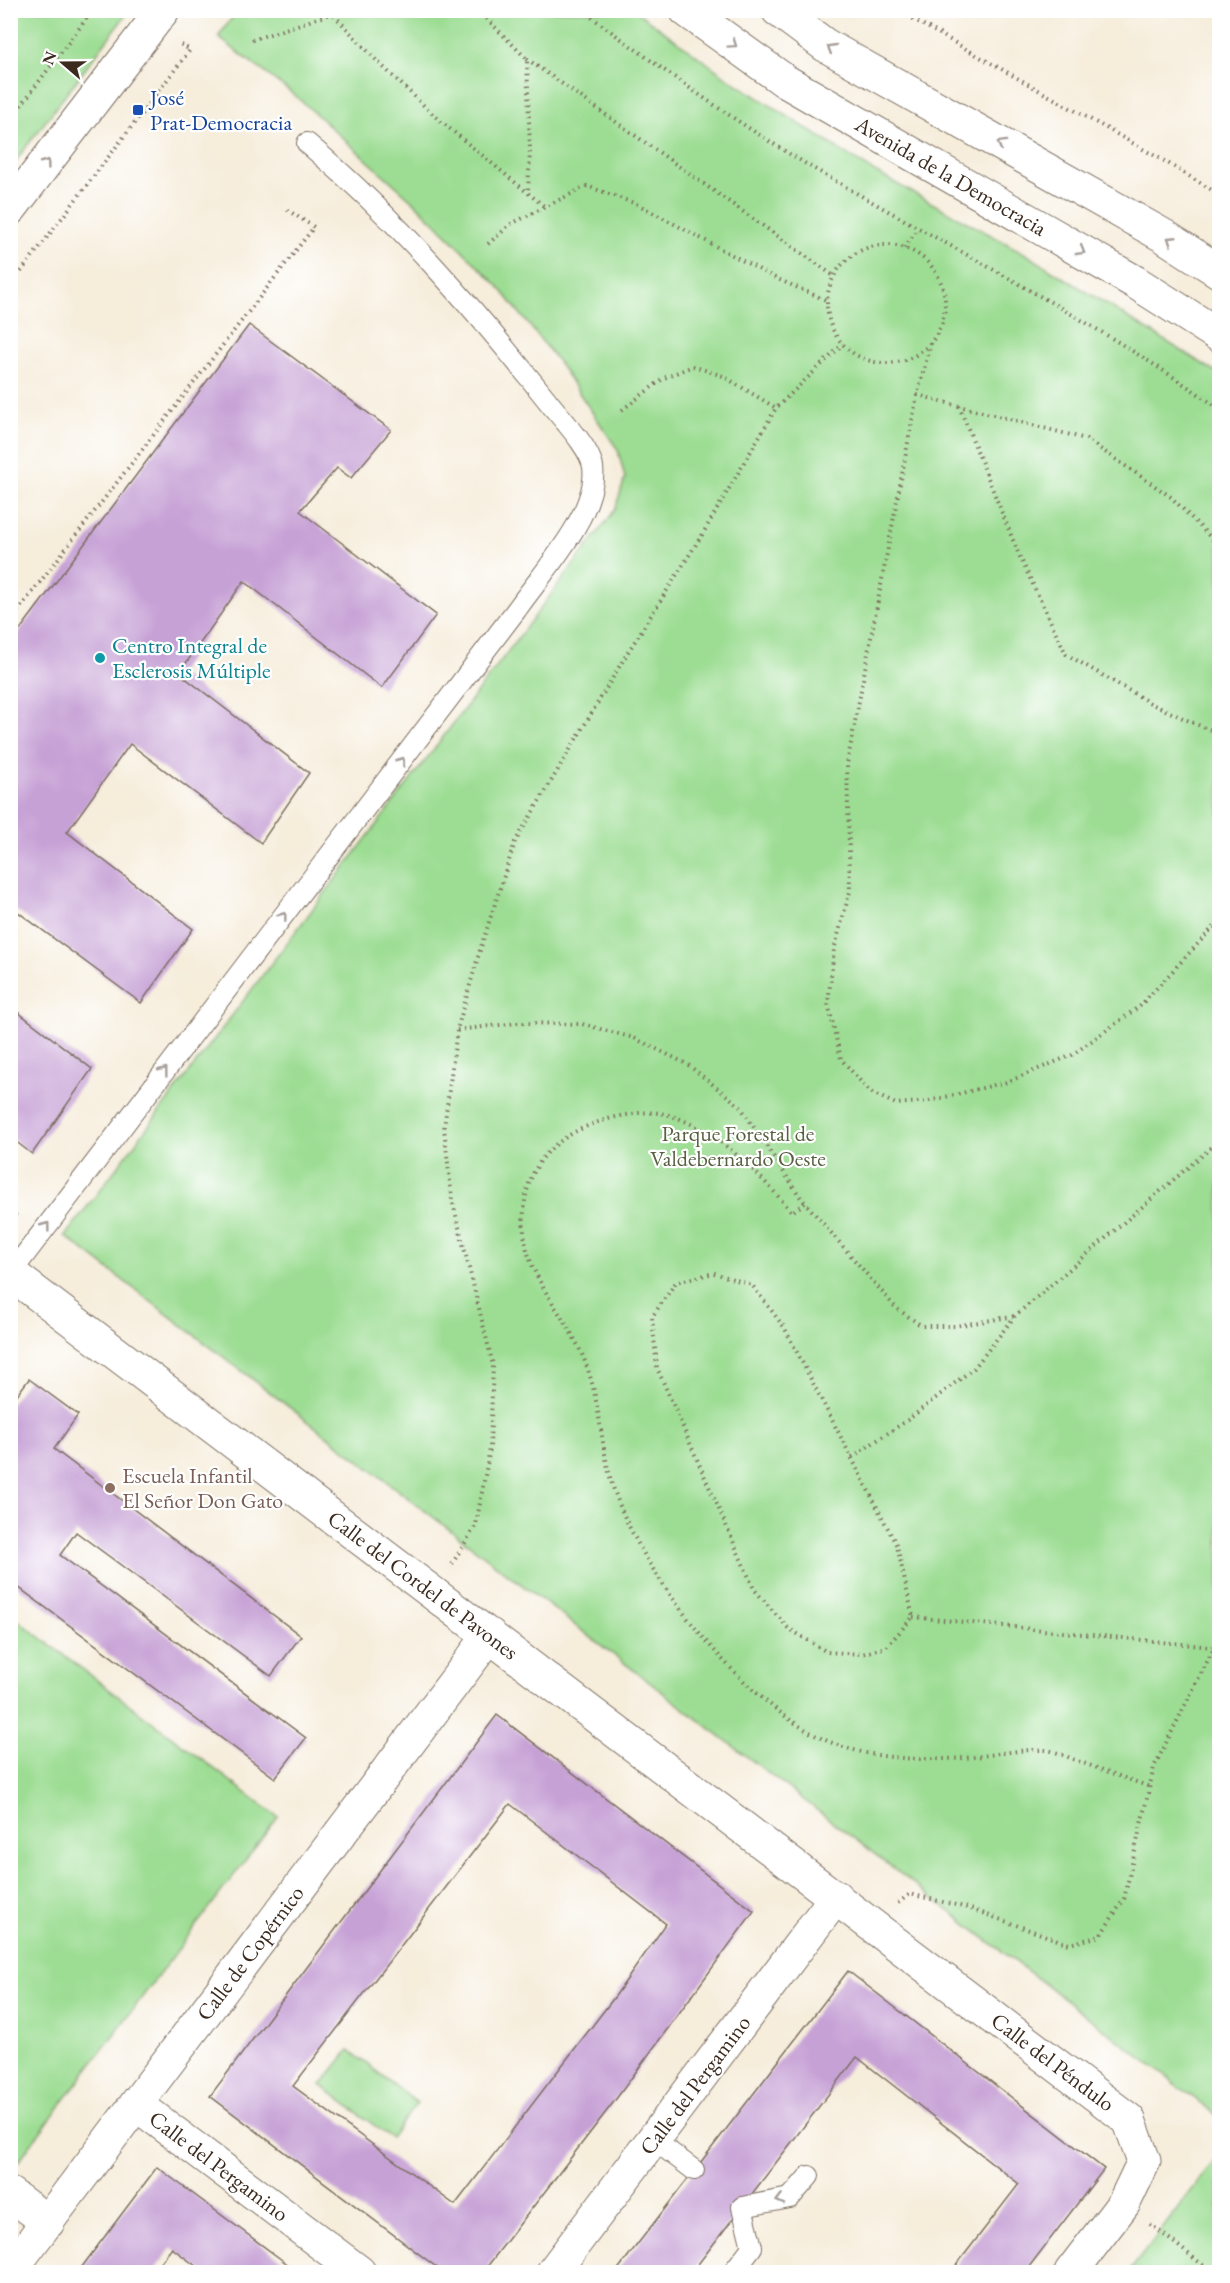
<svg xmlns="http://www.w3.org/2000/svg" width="1230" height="2283" viewBox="0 0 1230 2283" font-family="'EB Garamond',serif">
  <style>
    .green { fill: #9cdd93; stroke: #6c8458; stroke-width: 1.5 }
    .building { fill: #c6a1d5; fill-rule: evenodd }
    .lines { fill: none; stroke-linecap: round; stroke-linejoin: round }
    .lane-casing { stroke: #7c6e60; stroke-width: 22 }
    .street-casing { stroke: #7c6e60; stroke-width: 35 }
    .secondary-casing { stroke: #7c6e60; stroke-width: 35 }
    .primary-casing { stroke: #7c6e60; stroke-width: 35 }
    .path { stroke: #7c6e60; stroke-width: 4; stroke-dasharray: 1.5 4.5; stroke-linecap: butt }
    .lane { stroke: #fff; stroke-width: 20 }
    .street { stroke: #fff; stroke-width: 33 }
    .secondary { stroke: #fff; stroke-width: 33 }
    .primary { stroke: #fff; stroke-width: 33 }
    .oneway { stroke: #a79f9a }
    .transit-dot { fill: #1a4fb4; stroke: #fff; stroke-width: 2 }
    .culture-dot { fill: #0f9aa8; stroke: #fff; stroke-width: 2 }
    .education-dot { fill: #8d6e63; stroke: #fff; stroke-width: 2 }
    .labels { text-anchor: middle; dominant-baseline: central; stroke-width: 4.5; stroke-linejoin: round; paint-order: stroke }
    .transit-label { font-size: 22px; fill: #164399; stroke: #fff; text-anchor: start }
    .street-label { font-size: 22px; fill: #3b2a1e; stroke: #fff }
    .culture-label { font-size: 22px; fill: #0d838f; stroke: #fff; text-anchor: start }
    .park-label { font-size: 22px; fill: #586041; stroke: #fff }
    .education-label { font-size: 22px; fill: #785e54; stroke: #fff; text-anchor: start }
  </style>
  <rect width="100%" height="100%" fill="#fff"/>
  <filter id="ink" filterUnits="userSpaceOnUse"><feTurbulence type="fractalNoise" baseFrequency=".0167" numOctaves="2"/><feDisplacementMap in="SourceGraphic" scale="12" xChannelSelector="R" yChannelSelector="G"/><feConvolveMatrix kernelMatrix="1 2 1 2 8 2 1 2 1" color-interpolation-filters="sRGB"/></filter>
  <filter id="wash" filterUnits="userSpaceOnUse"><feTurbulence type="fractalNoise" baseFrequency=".008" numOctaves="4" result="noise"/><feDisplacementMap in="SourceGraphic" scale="24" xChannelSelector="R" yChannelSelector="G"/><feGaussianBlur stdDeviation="1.35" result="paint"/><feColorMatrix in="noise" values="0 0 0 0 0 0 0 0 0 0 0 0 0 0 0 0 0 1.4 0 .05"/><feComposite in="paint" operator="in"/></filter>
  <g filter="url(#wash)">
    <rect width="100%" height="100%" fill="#f6eddb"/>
    <!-- green -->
    <path class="green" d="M11 10 129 11 11 167 10 11Z
      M237 11H636L729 79 873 171 1024 253 1219 374V2117L65 1236 615 510 625 478 618 450 556 359 499 287 416 204 297 97 218 37Z
      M11 1615 278 1817 11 2171H10Z
      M349 2050 417 2103 391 2138 321 2085Z
      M1219 2155V2272H1129Z"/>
    <g id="blocks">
      <!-- building -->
      <path class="building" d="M249 325 391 430 351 478 337 468 300 511 436 615 382 688 244 581 179 673 309 773 261 843 130 744 67 832 193 929 141 1003 10 906V643Z
        M10 1006 92 1069 32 1154 10 1137Z
        M29 1379 78 1415 54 1449 301 1636 271 1676 76 1532 60 1555 306 1738 275 1778 10 1581V1404Z
        M497 1715 754 1911 616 2099 483 2272H443L210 2096ZM510 1804 666 1924 616 1995 455 2205 293 2086Z
        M848 1971 1104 2169 1025 2272H951L1019 2184 857 2057 692 2272H616Z
        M157 2167 282 2260 298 2272H204L172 2248 153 2272H78Z"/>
    </g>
  </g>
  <g filter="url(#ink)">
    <use href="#blocks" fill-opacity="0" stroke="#7c6e60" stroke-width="1.5"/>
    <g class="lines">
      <defs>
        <path id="lane" d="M11 1273 517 609C542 573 599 512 593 467 590 447 559 416 547 400 474 308 397 219 307 143
          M654 2140 694 2170
          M733 2272 752 2247 742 2207 790 2198 809 2176"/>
        <path id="street" d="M10 1273 1129 2120 1144 2161 1124 2203 1071 2272
          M136 2104 359 2272
          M10 2194 48 2222
          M10 2271 490 1635
          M553 2272 836 1897"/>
        <path id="secondary" d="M10 209 163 10"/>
        <path id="primary" d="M686 10 785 81 1135 282 1220 336
          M778 10 825 45 1164 236 1220 272"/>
      </defs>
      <!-- lane casing -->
      <use href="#lane" class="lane-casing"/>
      <!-- street casing -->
      <use href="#street" class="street-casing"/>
      <!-- secondary casing -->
      <use href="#secondary" class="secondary-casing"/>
      <!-- primary casing -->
      <use href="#primary" class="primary-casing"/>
      <!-- path -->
      <path class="path" d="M478 10 527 59 530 151 528 192
        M582 10C659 67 736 123 818 171 952 249 1093 319 1220 409
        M897 10 1166 162 1220 195
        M334 15 376 60 438 119 545 207
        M252 40 342 10
        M527 59 834 276
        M10 120 93 10
        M488 244 511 224 587 186 639 205 773 277 828 301
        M827 304a59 59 0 1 1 118 0a59 59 0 1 1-118 0Z
        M905 248 917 228
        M10 286 190 50 180 44
        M931 343 917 395 847 764 850 891 834 950 828 1003 841 1059 870 1092 896 1104 929 1101 1007 1082 1072 1055 1140 1006 1220 920
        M917 395 1086 439 1171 497 1220 547
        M959 406 1019 555 1066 654 1152 704 1207 729 1220 731
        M622 410 664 378 693 366 723 376 776 408
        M10 621 314 227 286 209
        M457 1030 517 1023 582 1024 634 1038 687 1064 740 1106 801 1198 896 1308 922 1326H955L1015 1316
        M805 1203 792 1212C759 1174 723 1135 675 1117 654 1109 636 1113 616 1117 554 1132 519 1166 524 1233 528 1278 563 1312 581 1352 601 1395 599 1443 613 1487 640 1572 740 1699 821 1738 865 1759 917 1761 964 1758 990 1756 1017 1749 1044 1750 1054 1750 1065 1756 1075 1760 1100 1769 1125 1778 1150 1787
        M10 1212 20 1218
        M714 1273 752 1285 784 1327 897 1546 913 1617 886 1647 862 1654 827 1652 788 1628 754 1589 657 1368 652 1317 676 1282Z
        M852 1457 909 1419 974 1368 1015 1316 1220 1140
        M452 1564 476 1525 490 1448 493 1365 452 1199 444 1128 457 1030 480 950 515 842 628 652 702 535 776 408 843 344
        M913 1617 1212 1647
        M898 1903 910 1894 968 1908 1069 1944 1100 1936 1124 1899 1154 1767 1220 1636
        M1150 2224 1212 2272"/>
      <!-- lane -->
      <use href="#lane" class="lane"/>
      <!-- street -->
      <use href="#street" class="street"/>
      <!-- secondary -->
      <use href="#secondary" class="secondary"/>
      <!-- primary -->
      <use href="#primary" class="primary"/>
    </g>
    <!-- one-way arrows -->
    <defs><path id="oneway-chevron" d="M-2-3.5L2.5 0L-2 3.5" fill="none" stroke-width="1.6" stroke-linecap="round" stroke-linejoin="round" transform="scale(1.5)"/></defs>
    <g class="oneway">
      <use href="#oneway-chevron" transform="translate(733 44) rotate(35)"/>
      <use href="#oneway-chevron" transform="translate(831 48) rotate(-149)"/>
      <use href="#oneway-chevron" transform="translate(1001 144) rotate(-151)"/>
      <use href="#oneway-chevron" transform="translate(46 163) rotate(-53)"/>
      <use href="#oneway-chevron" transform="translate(1171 240) rotate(-147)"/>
      <use href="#oneway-chevron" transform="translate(1081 251) rotate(30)"/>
      <use href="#oneway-chevron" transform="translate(401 761) rotate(-53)"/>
      <use href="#oneway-chevron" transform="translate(283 916) rotate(-53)"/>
      <use href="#oneway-chevron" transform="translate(164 1071) rotate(-53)"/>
      <use href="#oneway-chevron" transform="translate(46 1226) rotate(-53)"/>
      <use href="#oneway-chevron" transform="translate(780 2200) rotate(166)"/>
    </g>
  </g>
  <!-- markers -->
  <rect class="transit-dot" x="132" y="104" width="12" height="12" rx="3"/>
  <circle class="culture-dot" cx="100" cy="658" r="6"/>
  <circle class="education-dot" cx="110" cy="1488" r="6"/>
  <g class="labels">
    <!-- transit labels -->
    <g class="transit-label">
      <text x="150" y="97">José<tspan x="150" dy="25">Prat-Democracia</tspan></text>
    </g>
    <!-- street labels -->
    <g class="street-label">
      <text transform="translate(951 176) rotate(30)">Avenida de la Democracia</text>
      <text transform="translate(423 1585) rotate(37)">Calle del Cordel de Pavones</text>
      <text transform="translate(250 1953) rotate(-53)">Calle de Copérnico</text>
      <text transform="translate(1053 2062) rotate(37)">Calle del Péndulo</text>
      <text transform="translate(695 2085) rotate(-53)">Calle del Pergamino</text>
      <text transform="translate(219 2166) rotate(37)">Calle del Pergamino</text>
    </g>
    <!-- culture labels -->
    <g class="culture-label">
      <text x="112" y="645">Centro Integral de<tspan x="112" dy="25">Esclerosis Múltiple</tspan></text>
    </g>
    <!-- park labels -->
    <g class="park-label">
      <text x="738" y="1133">Parque Forestal de<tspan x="738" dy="25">Valdebernardo Oeste</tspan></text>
    </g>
    <!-- education labels -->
    <g class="education-label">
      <text x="122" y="1475">Escuela Infantil<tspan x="122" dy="25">El Señor Don Gato</tspan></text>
    </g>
  </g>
  <!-- margin -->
  <rect width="1230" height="2283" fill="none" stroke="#fff" stroke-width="36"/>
  <!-- north arrow -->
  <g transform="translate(63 63) rotate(290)" stroke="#ffffff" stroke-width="4.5" paint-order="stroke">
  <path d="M0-4.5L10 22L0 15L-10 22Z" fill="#3b2a1e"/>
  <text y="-9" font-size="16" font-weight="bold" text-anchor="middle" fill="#3b2a1e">N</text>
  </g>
</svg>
